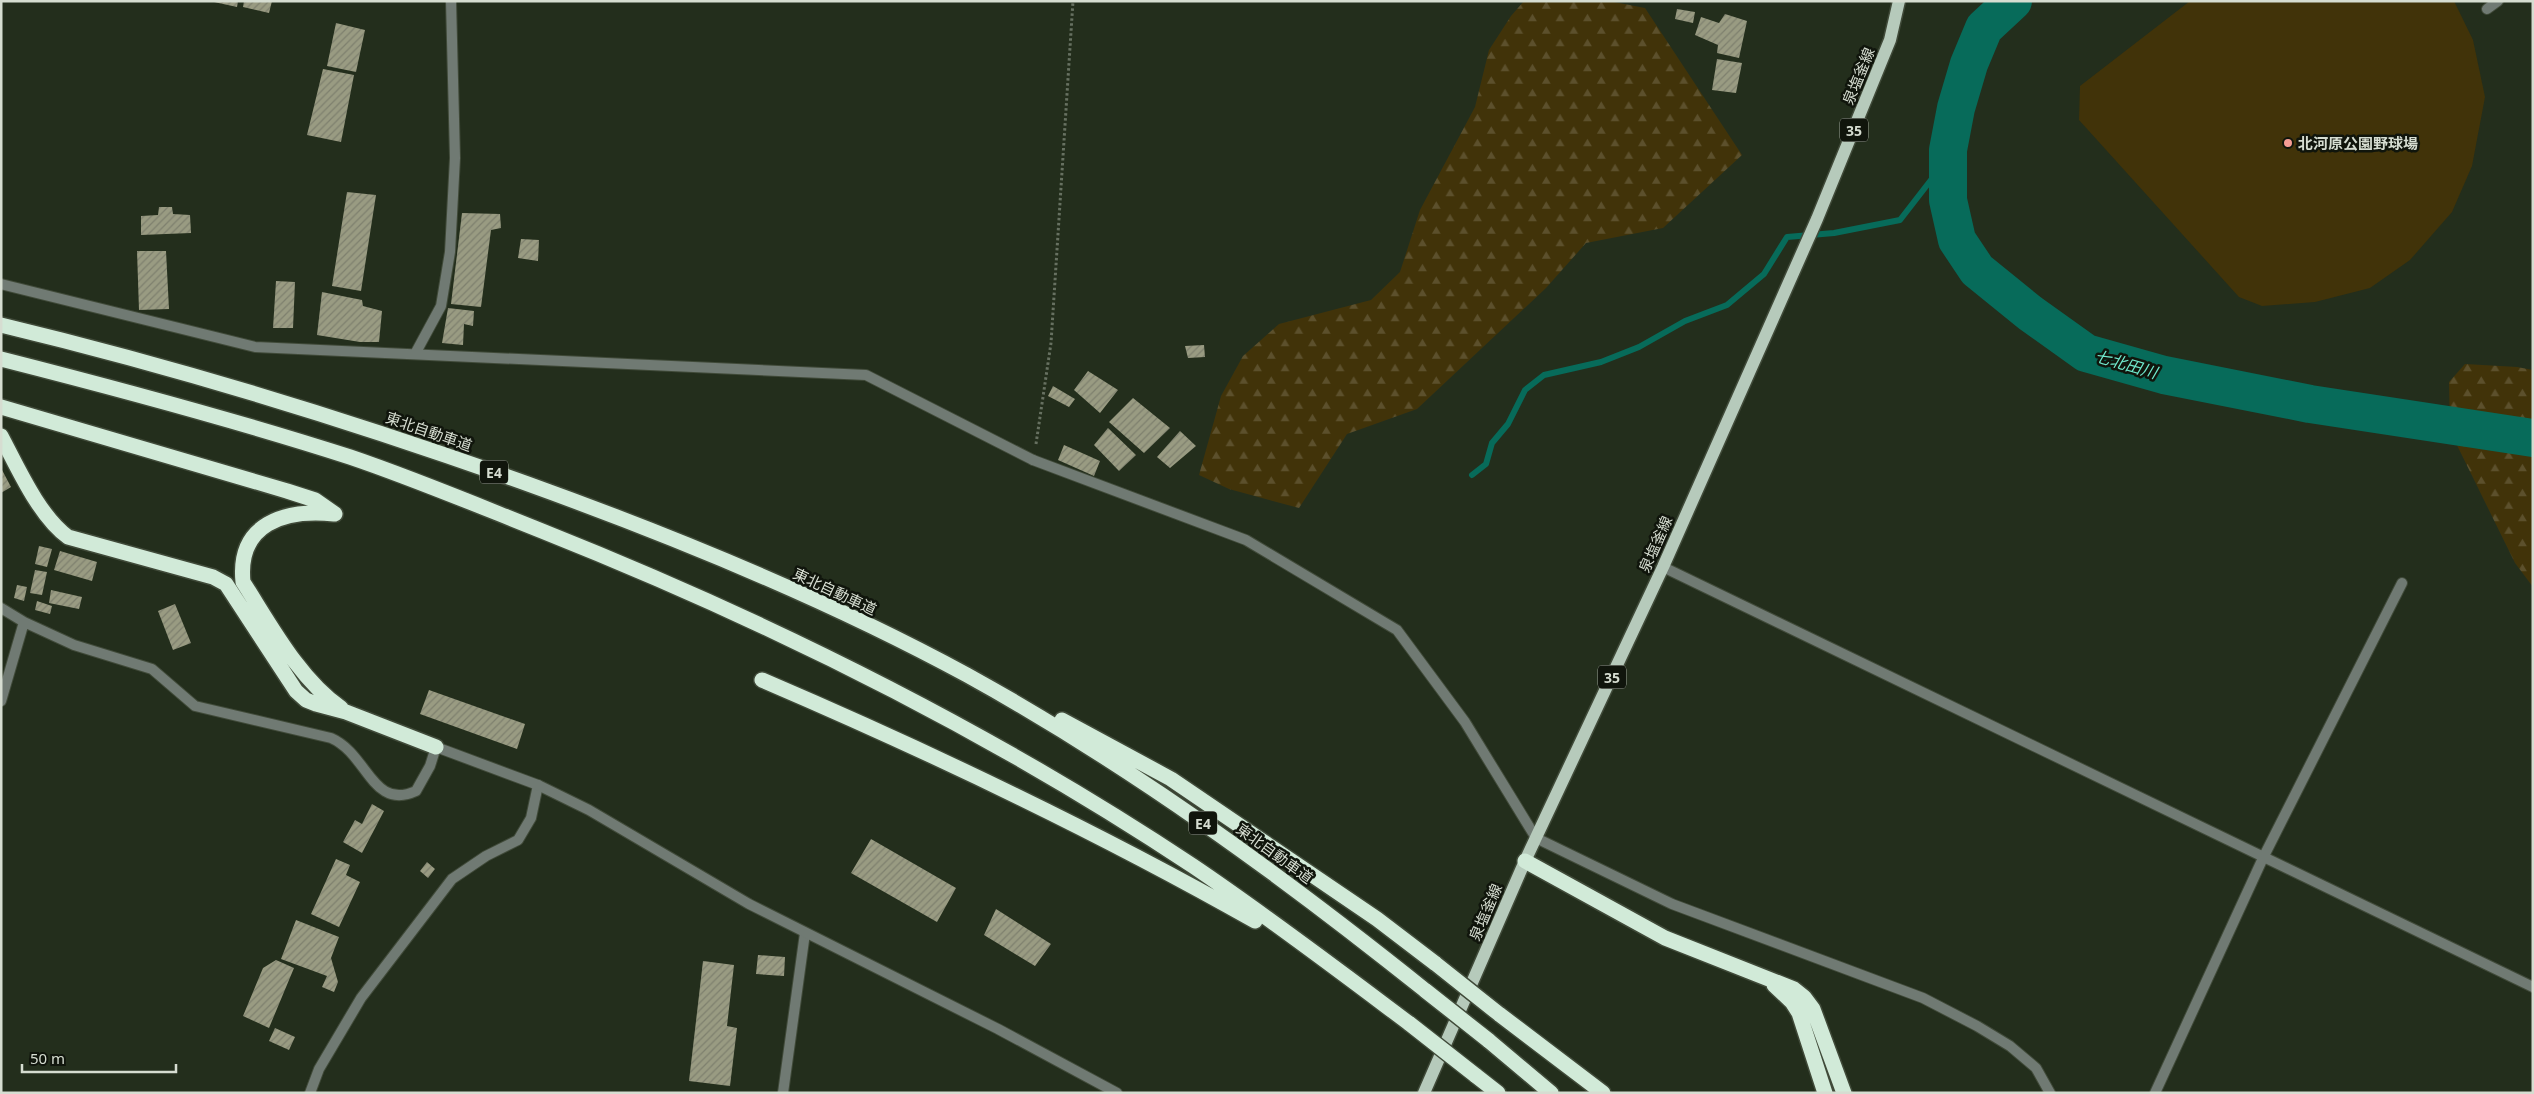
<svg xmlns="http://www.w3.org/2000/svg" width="2534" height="1094" viewBox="0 0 2534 1094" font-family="'Noto Sans','Noto Sans JP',sans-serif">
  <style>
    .forest { fill: url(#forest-firs) }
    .park { fill: #413309 }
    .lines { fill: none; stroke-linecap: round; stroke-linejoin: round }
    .stream { stroke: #076b5a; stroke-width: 6 }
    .river { stroke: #076b5a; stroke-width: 38 }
    .building { fill: url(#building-hatch) }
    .service-casing { stroke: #404a39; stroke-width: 12 }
    .minor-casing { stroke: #404a39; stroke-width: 12 }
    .tertiary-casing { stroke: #404a39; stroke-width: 12 }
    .primary-casing { stroke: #404a39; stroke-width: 15 }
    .motorway-casing { stroke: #404a39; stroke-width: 18 }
    .path { stroke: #677161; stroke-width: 3; stroke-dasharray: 2.5 2.5; stroke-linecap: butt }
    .service { stroke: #707a73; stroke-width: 10 }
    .minor { stroke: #707a73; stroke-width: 10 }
    .tertiary { stroke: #707a73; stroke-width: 10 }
    .primary { stroke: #b6cabb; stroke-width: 12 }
    .motorway { stroke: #d1ead8; stroke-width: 15 }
    .motorway-bridge-casing { stroke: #404a39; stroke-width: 18; stroke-linecap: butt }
    .motorway-bridge { stroke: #d1ead8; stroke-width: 15 }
    .poi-dot { fill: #f59c94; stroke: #10150c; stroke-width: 2 }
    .labels { text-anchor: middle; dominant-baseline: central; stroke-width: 5; stroke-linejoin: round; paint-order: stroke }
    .shield { fill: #10150c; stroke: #9ba196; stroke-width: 1 }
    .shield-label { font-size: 14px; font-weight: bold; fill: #d6ddd1 }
    .street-label { font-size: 15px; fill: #d6ddd1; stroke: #10150c }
    .poi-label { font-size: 15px; font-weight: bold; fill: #d6ddd1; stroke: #10150c; text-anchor: start }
    .water-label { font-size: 16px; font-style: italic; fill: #70e9cd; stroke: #10150c }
  </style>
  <defs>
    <pattern id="forest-firs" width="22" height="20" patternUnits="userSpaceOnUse" patternTransform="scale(1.25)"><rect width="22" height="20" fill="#413309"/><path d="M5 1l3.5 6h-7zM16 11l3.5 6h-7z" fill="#5c502c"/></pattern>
    <pattern id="building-hatch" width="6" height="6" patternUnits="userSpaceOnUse" patternTransform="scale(1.25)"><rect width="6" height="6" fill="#999b82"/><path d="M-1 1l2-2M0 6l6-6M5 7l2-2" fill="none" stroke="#7e806e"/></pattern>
  </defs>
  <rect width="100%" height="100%" fill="#232e1c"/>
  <!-- forest -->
  <path class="forest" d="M1524 1H1609L1645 8 1742 155 1663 228 1586 243 1546 288 1417 409 1347 434 1299 508 1229 489 1199 475 1221 396 1243 356 1279 324 1371 300 1400 272 1420 210 1475 107 1489 50 1511 16Z
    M2465 364 2517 367 2533 370V587L2515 563 2450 431 2449 382Z"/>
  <!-- park -->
  <path class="park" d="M2190 1H2454L2473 40 2485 97 2472 166 2452 212 2410 260 2370 288 2315 302 2262 306 2239 297 2079 120 2080 86Z"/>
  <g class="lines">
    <!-- stream -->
    <path class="stream" d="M1472 475 1486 464 1492 443 1508 424 1525 390 1544 375 1601 362 1639 347 1685 321 1727 305 1764 274 1787 237 1834 233 1900 220 1948 158"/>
    <!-- river -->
    <path class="river" d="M2013 1 1984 28 1969 64 1956 108 1948 150V200L1957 240 1977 270 2030 313 2086 353 2164 375 2310 404 2533 438"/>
  </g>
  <!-- building -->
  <path class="building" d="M214 1H238L237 7 214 2Z
    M244 1H272L269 13 243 7Z
    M1677 9 1695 12 1693 23 1675 19Z
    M1725 14 1747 21 1739 58 1717 53 1718 45 1695 35 1701 17 1719 23Z
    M336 23 365 30 356 72 327 66Z
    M1717 59 1742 63 1736 93 1712 90Z
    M323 69 354 75 341 142 307 135Z
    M347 192 376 195 361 291 332 286Z
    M159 207H172L173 214 190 215 191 233 141 235V216L158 215Z
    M462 213 500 214 501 228 491 230 481 307 451 304Z
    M521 239 539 240 538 261 518 258Z
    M137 251H166L169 309 139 310Z
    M276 281 295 282 293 328H273Z
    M322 292 362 300 363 306 382 311 379 342H360L317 335Z
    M448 308 474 311 473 326 464 324 463 345 442 343Z
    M1204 345 1205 357 1188 358 1185 346Z
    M1088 371 1118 390 1100 413 1074 390Z
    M1053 386 1075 399 1069 407 1048 396Z
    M1133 398 1170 428 1144 453 1109 422Z
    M1108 428 1136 455 1119 471 1094 445Z
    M1180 431 1196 446 1170 468 1157 457Z
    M1064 445 1100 461 1094 476 1058 460Z
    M1 468 11 487 1 493Z
    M39 546 52 549 47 567 35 564Z
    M60 551 97 562 92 581 54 570Z
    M35 570 47 572 42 595 30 593Z
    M17 585 27 587 24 601 14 598Z
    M51 590 82 597 79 609 49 603Z
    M37 601 52 606 50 614 35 610Z
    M175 604 191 643 173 650 158 611Z
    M429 690 525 724 517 749 420 714Z
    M372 804 384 811 362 853 343 842 355 820 362 824Z
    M871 839 956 888 937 922 851 873Z
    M336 859 350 865 346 875 360 882 339 927 311 914Z
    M427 862 435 869 428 878 420 871Z
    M996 909 1051 944 1035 966 984 935Z
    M296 920 339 937 331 958 338 982 334 992 322 987 327 976 281 959Z
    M758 955 785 957 784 976 756 974Z
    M276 960 294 968 269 1028 243 1016 263 968Z
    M703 961 734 965 727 1026 737 1028 730 1086 689 1081Z
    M275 1028 295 1037 289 1050 269 1041Z"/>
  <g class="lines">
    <defs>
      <path id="service" d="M2487 9 2498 1
        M1 284 255 347 866 375 1033 460
        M415 354 441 306 450 252 455 158 451 1"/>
      <path id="minor" d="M1033 460 1246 540 1397 630 1465 722 1536 838 1672 904 1923 998 1977 1026 2010 1046 2036 1068 2050 1093
        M1663 567 2533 987
        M1 608 24 622 74 645 152 669 195 706 331 738C368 754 372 811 416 791L430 766 436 747
        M1 701 24 622
        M310 1093 319 1069 361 998 452 879 486 856 518 840 531 818 538 785
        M783 1093 805 933
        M2155 1093 2263 858 2402 583"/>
      <path id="tertiary" d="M436 747 538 785 589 810 749 904 998 1029 1117 1093"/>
      <path id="primary" d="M1424 1093 1525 861 1663 567 1817 219 1890 40 1899 1"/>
      <path id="motorway" d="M1 325C180 368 355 422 528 484 678 538 827 599 967 675 1130 765 1281 875 1426 991
        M1 359C119 389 235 420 350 457 415 479 479 506 542 531 768 621 990 731 1193 866 1267 916 1338 970 1410 1024
        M1 407 287 491 315 500 335 514
        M1 436C18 468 39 516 68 537L213 577 226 584 296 691 306 700 316 704 346 712 436 747
        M334 514C285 509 237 523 243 582 270 624 299 679 341 708
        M762 680C930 752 1096 831 1255 921
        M1062 720 1171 779 1377 919 1436 964
        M1525 861 1665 938 1794 989 1804 997 1813 1009 1844 1093
        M1774 985 1792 1002 1799 1013 1825 1093
        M1499 1014 1603 1093
        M1488 1040 1551 1093
        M1475 1075 1498 1093"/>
    </defs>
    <!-- service casing -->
    <use href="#service" class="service-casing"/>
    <!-- minor casing -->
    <use href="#minor" class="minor-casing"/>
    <!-- tertiary casing -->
    <use href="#tertiary" class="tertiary-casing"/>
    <!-- primary casing -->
    <use href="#primary" class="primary-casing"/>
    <!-- motorway casing -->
    <use href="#motorway" class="motorway-casing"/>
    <!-- path -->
    <path class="path" d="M1036 444 1051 343 1073 1"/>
    <!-- service -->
    <use href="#service" class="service"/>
    <!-- minor -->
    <use href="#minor" class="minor"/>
    <!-- tertiary -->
    <use href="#tertiary" class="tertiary"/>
    <!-- primary -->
    <use href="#primary" class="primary"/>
    <!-- motorway -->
    <use href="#motorway" class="motorway"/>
    <defs>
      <path id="motorway-bridge" d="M1436 964 1499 1014
        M1426 991 1488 1040
        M1410 1024 1475 1075"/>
    </defs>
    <!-- motorway-bridge casing -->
    <use href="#motorway-bridge" class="motorway-bridge-casing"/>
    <!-- motorway-bridge -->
    <use href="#motorway-bridge" class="motorway-bridge"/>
  </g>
  <!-- markers -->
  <circle class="poi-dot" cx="2288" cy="143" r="5"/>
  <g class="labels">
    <!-- shield labels -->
    <g class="shield">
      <rect x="1840" y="118.5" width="28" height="23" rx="4"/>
      <rect x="480" y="460.5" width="28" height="23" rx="4"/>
      <rect x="1598" y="665.5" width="28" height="23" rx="4"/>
      <rect x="1189" y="811.5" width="28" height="23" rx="4"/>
    </g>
    <g class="shield-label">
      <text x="1854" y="130">35</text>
      <text x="494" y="472">E4</text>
      <text x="1612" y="677">35</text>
      <text x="1203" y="823">E4</text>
    </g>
    <!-- street labels -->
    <g class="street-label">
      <text transform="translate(1858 76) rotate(-68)">泉塩釜線</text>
      <text transform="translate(429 431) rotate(19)">東北自動車道</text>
      <text transform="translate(1655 544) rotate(-66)">泉塩釜線</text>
      <text transform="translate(835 591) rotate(25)">東北自動車道</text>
      <text transform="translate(1275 853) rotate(36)">東北自動車道</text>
      <text transform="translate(1485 912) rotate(-67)">泉塩釜線</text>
    </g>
    <!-- poi labels -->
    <g class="poi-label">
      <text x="2298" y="143">北河原公園野球場</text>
    </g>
    <!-- water labels -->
    <g class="water-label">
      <text transform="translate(2126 364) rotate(16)">七北田川</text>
    </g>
  </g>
  <!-- border -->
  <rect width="2534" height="1094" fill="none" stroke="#d6ddd1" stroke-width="5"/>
  <!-- scale -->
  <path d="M22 1064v8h154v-8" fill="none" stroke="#d6ddd1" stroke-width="2.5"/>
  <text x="30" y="1064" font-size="15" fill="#d6ddd1" stroke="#10150c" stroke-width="4" paint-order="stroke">50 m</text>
</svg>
